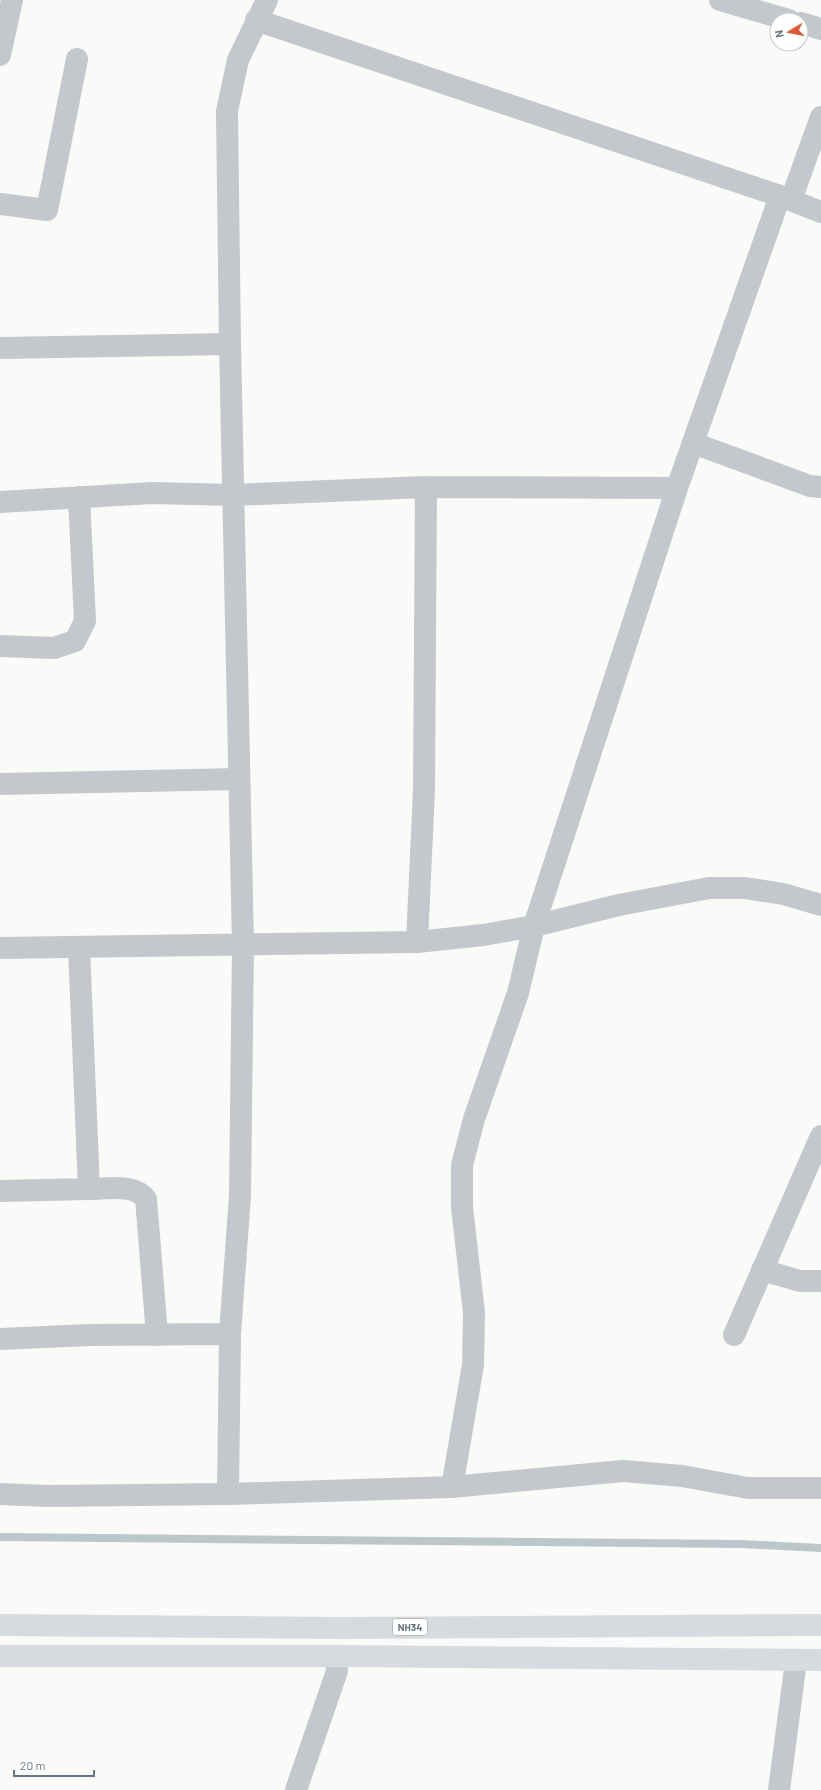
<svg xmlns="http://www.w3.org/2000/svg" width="821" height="1790" viewBox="0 0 821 1790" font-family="Barlow,sans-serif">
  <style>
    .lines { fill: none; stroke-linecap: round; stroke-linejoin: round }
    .stream { stroke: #bbc7cb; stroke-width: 8 }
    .street { stroke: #c3c8cc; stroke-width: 22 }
    .highway { stroke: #d6dbdf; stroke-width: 22 }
    .labels { text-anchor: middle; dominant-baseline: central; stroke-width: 4; stroke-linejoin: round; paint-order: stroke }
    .shield { fill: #fff; stroke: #939fa8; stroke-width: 1 }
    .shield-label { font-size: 10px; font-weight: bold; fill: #657683 }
  </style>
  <rect width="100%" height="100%" fill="#fafaf8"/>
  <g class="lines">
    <!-- stream -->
    <path class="stream" d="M0 1537 741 1544 821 1548"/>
    <!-- street -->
    <path class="street" d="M720 0 789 20
      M256 20 780 196 821 212
      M801 23 821 29
      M0 55 12 0
      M791 200 821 117
      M0 204 47 210 77 59
      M0 348 230 344
      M693 443 810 486 821 487
      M0 502 152 493 233 495 426 487 677 488
      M0 646 54 648 75 641 85 621 79 497
      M0 784 239 779
      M417 942 424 789 426 487
      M0 948 417 942 483 935 534 926 619 905 709 888H745L783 894 821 905
      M89 1189C107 1189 134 1183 146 1199L157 1335
      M0 1191 89 1189 79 948
      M762 1270 800 1281H821
      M734 1335 821 1136
      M0 1339 90 1335 230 1334
      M452 1487 473 1365 474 1313 462 1207V1165L474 1119 518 993 534 926 677 488 780 196
      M0 1494 47 1496 228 1494 452 1487 623 1471 682 1476 748 1488H821
      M228 1494 230 1334 240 1195 243 945 230 344 227 111 238 60 267 0
      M296 1790 337 1671 336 1656
      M779 1790 796 1661"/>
    <!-- highway -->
    <path class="highway" d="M0 1625 339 1628 821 1625
      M0 1656H336L821 1660"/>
  </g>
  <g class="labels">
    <!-- shield labels -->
    <rect class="shield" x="393" y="1619" width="34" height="16" rx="3"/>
    <g class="shield-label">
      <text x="410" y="1627">NH34</text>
    </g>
  </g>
  <!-- north arrow -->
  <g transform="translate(789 32) rotate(260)"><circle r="19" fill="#ffffff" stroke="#c1c8cd"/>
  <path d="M0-3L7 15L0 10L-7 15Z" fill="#e4572e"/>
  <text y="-6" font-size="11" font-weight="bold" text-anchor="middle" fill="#657683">N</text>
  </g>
  <!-- scale -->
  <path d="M14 1770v6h80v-6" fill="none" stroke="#657683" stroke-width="2"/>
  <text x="20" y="1770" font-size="12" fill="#657683" stroke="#ffffff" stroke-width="3" paint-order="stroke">20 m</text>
</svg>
